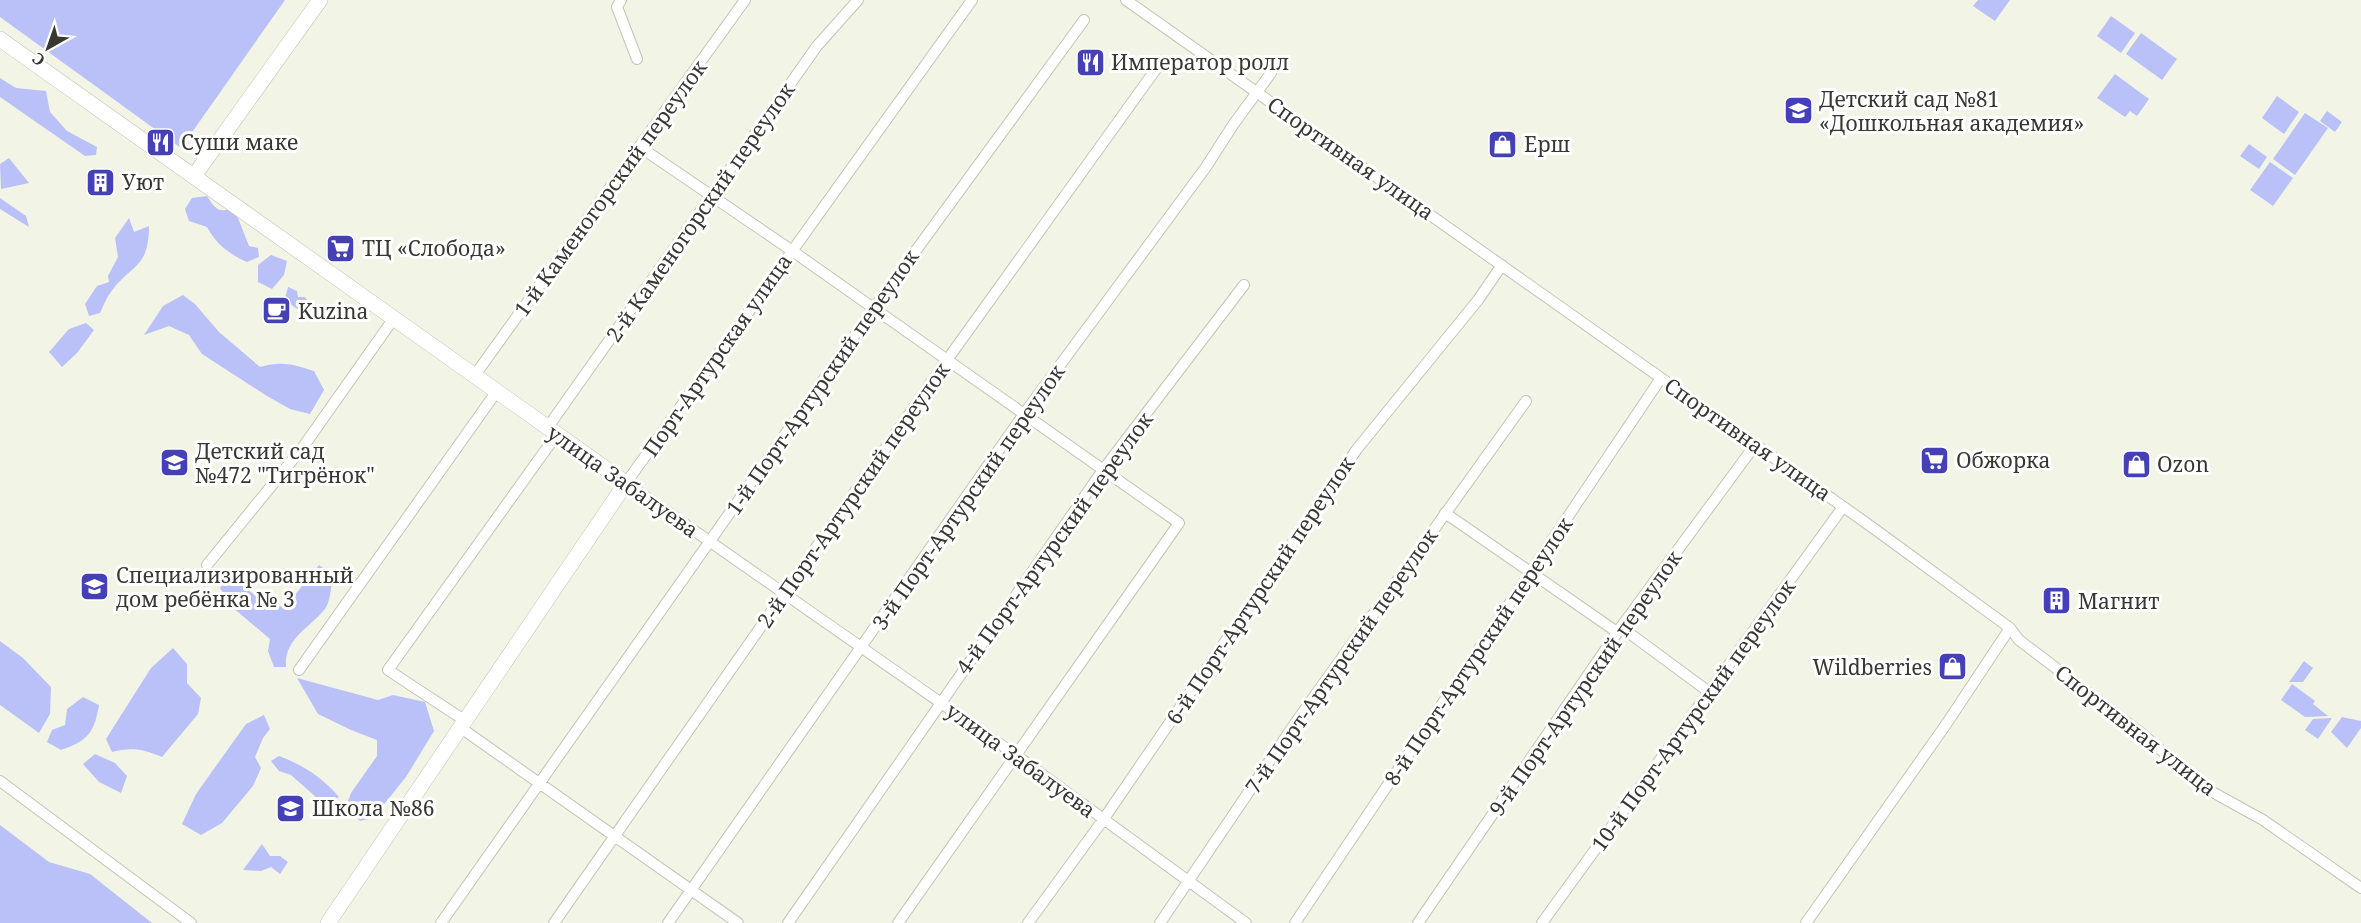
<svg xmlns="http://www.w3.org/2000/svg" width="2361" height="923" viewBox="0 0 2361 923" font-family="'Noto Serif',serif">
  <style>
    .green { fill: #b9c1f8 }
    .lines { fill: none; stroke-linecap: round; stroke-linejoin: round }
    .street-casing { stroke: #c2c5b5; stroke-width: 12 }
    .secondary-casing { stroke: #c2c5b5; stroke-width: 16 }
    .street { stroke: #fff; stroke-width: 10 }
    .secondary { stroke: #fff; stroke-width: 15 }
    .labels { text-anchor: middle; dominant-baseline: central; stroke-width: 6; stroke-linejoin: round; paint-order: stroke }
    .poi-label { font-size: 21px; fill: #373832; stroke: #fff; text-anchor: start }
    .street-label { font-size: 21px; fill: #373832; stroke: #fff }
  </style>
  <rect width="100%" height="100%" fill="#f2f5e5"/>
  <!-- green -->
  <path class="green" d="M0 0H285L181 148 0 17Z
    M1978 0H2010L1995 21 1973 6Z
    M2111 16 2135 33 2121 53 2097 36Z
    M2141 33 2177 59 2162 80 2126 54Z
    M2115 74 2149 99 2137 116 2130 111 2125 117 2097 98Z
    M0 78 16 88 46 91 50 112 67 131 97 147 96 155 85 156 0 97Z
    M2277 96 2299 112 2284 134 2262 118Z
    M2327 111 2342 122 2335 132 2320 121Z
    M2305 113 2328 128 2295 175 2273 159Z
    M2249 144 2267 157 2259 169 2240 156Z
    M9 158 29 183 1 189 0 164Z
    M2270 162 2293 178 2273 206 2250 190Z
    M207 196C214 207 217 213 230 209L238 218 249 246 258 248 259 257 247 262C229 254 216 244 207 227L189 221 185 209 192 198Z
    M0 198 26 216 29 227 0 209Z
    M129 218 134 232 149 226C149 269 131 264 111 292 106 298 103 307 100 313L89 316 85 304 97 286 109 282 108 276 118 257 115 238Z
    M271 255 287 261 284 275 272 289 258 282V265Z
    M288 287 297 291 298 297H305L312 307C299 314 293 307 285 298Z
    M183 295 195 304 219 332 260 367C282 361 292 364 314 371L324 390 310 414 290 409 267 396 202 354 189 335 169 326 144 335 163 306Z
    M86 323 94 330 77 353 62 367 49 352 69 329Z
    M319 565 326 570 332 580C331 589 330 602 325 609 310 628 284 638 286 667H274L268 651 270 639 232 607 220 588 229 575 270 607 286 606Z
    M0 641 23 658 51 687 50 714 39 733 0 705Z
    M173 648 187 664V683L201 698 198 714 162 757C143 749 131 747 112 752L106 739 151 668Z
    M2304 661 2313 668 2303 682H2289Z
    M297 678 378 700 393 695 425 702 434 731 406 777 373 818 360 821 346 806 351 793 377 756V740L351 730 318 714Z
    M2292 684 2315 701 2313 704 2328 716 2305 717 2281 700Z
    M83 697 99 705C94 734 87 741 61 750L47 742 52 730 65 725 67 709Z
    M264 715 270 729 263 738 255 757 261 768 253 786 222 823 201 835 182 824 196 794 246 724Z
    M2342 717 2361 721V728L2347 748 2331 732Z
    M2332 718 2318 739 2305 730 2313 719Z
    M95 754 115 763 127 776 121 793 99 782 83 764Z
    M279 756C303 765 322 777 339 797L325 805 291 775 279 771 271 761Z
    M0 825 49 862 90 874 152 923H0Z
    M262 844 270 856H280L288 862 280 874 271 867 261 871 243 870Z"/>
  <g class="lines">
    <defs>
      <path id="street" d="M621 0 617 7 637 59
        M972 0 626 483 1017 756 1246 923
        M1126 0 1869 525 2010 628 2019 640 2141 733 2207 789 2263 820 2361 888
        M640 147 791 250 1179 523 898 923
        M475 375 745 0
        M548 427 817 46 858 0
        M1445 513 1617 632
        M207 565 303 447 394 318
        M1621 627 1709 692
        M299 670 497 391
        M464 720 388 670 557 434
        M461 728 738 923
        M0 781 191 923
        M441 923 874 308 1084 20
        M554 923 947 360 1156 69
        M668 923 1024 414 1206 167 1233 125 1271 73
        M788 923 1103 470 1244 285
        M1028 923 1103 820 1357 449 1478 300 1502 265
        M1160 923 1296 722 1526 401
        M1295 923 1661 378
        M1418 923 1621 627 1755 445
        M1542 923 1843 507
        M1806 923 1947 723 2010 628"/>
      <path id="secondary" d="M0 39 626 483 328 923
        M194 176 320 0"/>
    </defs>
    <!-- street casing -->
    <use href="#street" class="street-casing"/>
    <!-- secondary casing -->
    <use href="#secondary" class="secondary-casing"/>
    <!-- street -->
    <use href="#street" class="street"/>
    <!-- secondary -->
    <use href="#secondary" class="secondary"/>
  </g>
  <!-- icons -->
  <defs>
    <symbol id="restaurant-square" viewBox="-11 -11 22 22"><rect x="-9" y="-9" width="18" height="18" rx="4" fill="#4540b6" stroke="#fff"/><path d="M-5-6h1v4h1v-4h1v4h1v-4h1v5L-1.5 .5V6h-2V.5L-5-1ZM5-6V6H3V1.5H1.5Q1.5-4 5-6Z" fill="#fff"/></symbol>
    <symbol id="school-square" viewBox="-11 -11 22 22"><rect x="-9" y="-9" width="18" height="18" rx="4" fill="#4540b6" stroke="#fff"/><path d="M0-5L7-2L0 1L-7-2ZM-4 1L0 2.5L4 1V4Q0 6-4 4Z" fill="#fff"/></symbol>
    <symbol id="shop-square" viewBox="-11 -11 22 22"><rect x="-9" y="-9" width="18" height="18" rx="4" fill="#4540b6" stroke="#fff"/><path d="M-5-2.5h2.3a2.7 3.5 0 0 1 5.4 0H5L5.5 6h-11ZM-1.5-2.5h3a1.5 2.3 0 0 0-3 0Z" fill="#fff"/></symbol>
    <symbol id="building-square" viewBox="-11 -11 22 22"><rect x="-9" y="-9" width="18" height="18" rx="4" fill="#4540b6" stroke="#fff"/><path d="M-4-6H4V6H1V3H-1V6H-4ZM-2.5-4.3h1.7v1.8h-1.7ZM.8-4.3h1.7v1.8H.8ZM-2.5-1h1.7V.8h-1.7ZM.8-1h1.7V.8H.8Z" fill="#fff"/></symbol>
    <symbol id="supermarket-square" viewBox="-11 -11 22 22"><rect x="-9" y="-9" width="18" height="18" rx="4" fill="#4540b6" stroke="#fff"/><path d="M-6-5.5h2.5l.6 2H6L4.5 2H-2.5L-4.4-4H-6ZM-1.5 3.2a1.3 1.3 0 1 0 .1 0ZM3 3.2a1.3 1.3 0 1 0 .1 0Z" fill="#fff"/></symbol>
    <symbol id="cafe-square" viewBox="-11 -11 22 22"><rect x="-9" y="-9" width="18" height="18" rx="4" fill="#4540b6" stroke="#fff"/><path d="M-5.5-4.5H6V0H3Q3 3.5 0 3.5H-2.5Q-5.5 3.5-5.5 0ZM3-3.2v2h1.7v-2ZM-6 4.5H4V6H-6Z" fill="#fff"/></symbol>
  </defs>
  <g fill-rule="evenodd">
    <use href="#restaurant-square" x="1074" y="46" width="33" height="33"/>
    <use href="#school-square" x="1782" y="94" width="33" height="33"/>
    <use href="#restaurant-square" x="144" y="126" width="33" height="33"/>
    <use href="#shop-square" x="1486" y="128" width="33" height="33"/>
    <use href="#building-square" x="84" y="166" width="33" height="33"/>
    <use href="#supermarket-square" x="324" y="232" width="33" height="33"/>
    <use href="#cafe-square" x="260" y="294" width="33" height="33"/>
    <use href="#supermarket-square" x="1918" y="444" width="33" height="33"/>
    <use href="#school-square" x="158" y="446" width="33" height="33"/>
    <use href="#shop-square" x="2120" y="448" width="33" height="33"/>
    <use href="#school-square" x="78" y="570" width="33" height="33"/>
    <use href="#building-square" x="2040" y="584" width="33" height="33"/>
    <use href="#shop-square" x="1936" y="650" width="33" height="33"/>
    <use href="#school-square" x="274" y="792" width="33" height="33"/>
  </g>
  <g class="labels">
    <!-- poi labels -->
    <g class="poi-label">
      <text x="1111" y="62">Император ролл</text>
      <text x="1819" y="99">Детский сад №81<tspan x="1819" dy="24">«Дошкольная академия»</tspan></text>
      <text x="181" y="142">Суши маке</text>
      <text x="1524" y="144">Ерш</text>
      <text x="122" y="182">Уют</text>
      <text x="362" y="248">ТЦ «Слобода»</text>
      <text x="298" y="311">Kuzina</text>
      <text x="195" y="451">Детский сад<tspan x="195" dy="24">№472 "Тигрёнок"</tspan></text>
      <text x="1956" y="460">Обжорка</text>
      <text x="2157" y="464">Ozon</text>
      <text x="116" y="575">Специализированный<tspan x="116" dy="24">дом ребёнка № 3</tspan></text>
      <text x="2078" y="601">Магнит</text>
      <text x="1932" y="667" text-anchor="end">Wildberries</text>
      <text x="312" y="808">Школа №86</text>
    </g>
    <!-- street labels -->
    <g class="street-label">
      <text transform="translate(1351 158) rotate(35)">Спортивная улица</text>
      <text transform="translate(610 188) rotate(-54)">1-й Каменогорский переулок</text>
      <text transform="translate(700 212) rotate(-55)">2-й Каменогорский переулок</text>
      <text transform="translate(717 355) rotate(-55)">Порт-Артурская улица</text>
      <text transform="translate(822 382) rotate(-55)">1-й Порт-Артурский переулок</text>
      <text transform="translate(1748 439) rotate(35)">Спортивная улица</text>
      <text transform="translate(623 481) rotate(35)">улица Забалуева</text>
      <text transform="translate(853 495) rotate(-55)">2-й Порт-Артурский переулок</text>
      <text transform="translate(968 497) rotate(-55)">3-й Порт-Артурский переулок</text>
      <text transform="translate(1054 543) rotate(-54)">4-й Порт-Артурский переулок</text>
      <text transform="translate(1260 590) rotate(-56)">6-й Порт-Артурский переулок</text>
      <text transform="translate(1478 651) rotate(-56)">8-й Порт-Артурский переулок</text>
      <text transform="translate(1341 661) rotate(-55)">7-й Порт-Артурский переулок</text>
      <text transform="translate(1585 683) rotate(-55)">9-й Порт-Артурский переулок</text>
      <text transform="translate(1693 715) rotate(-54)">10-й Порт-Артурский переулок</text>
      <text transform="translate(2136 730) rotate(38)">Спортивная улица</text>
      <text transform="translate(1021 760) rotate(36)">улица Забалуева</text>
    </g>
  </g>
  <!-- north arrow -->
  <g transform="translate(48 48) rotate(220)" stroke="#ffffff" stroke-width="4.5" paint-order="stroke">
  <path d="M0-4.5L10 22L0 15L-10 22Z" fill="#373832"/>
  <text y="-9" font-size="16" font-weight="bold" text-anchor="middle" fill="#373832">С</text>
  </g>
</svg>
